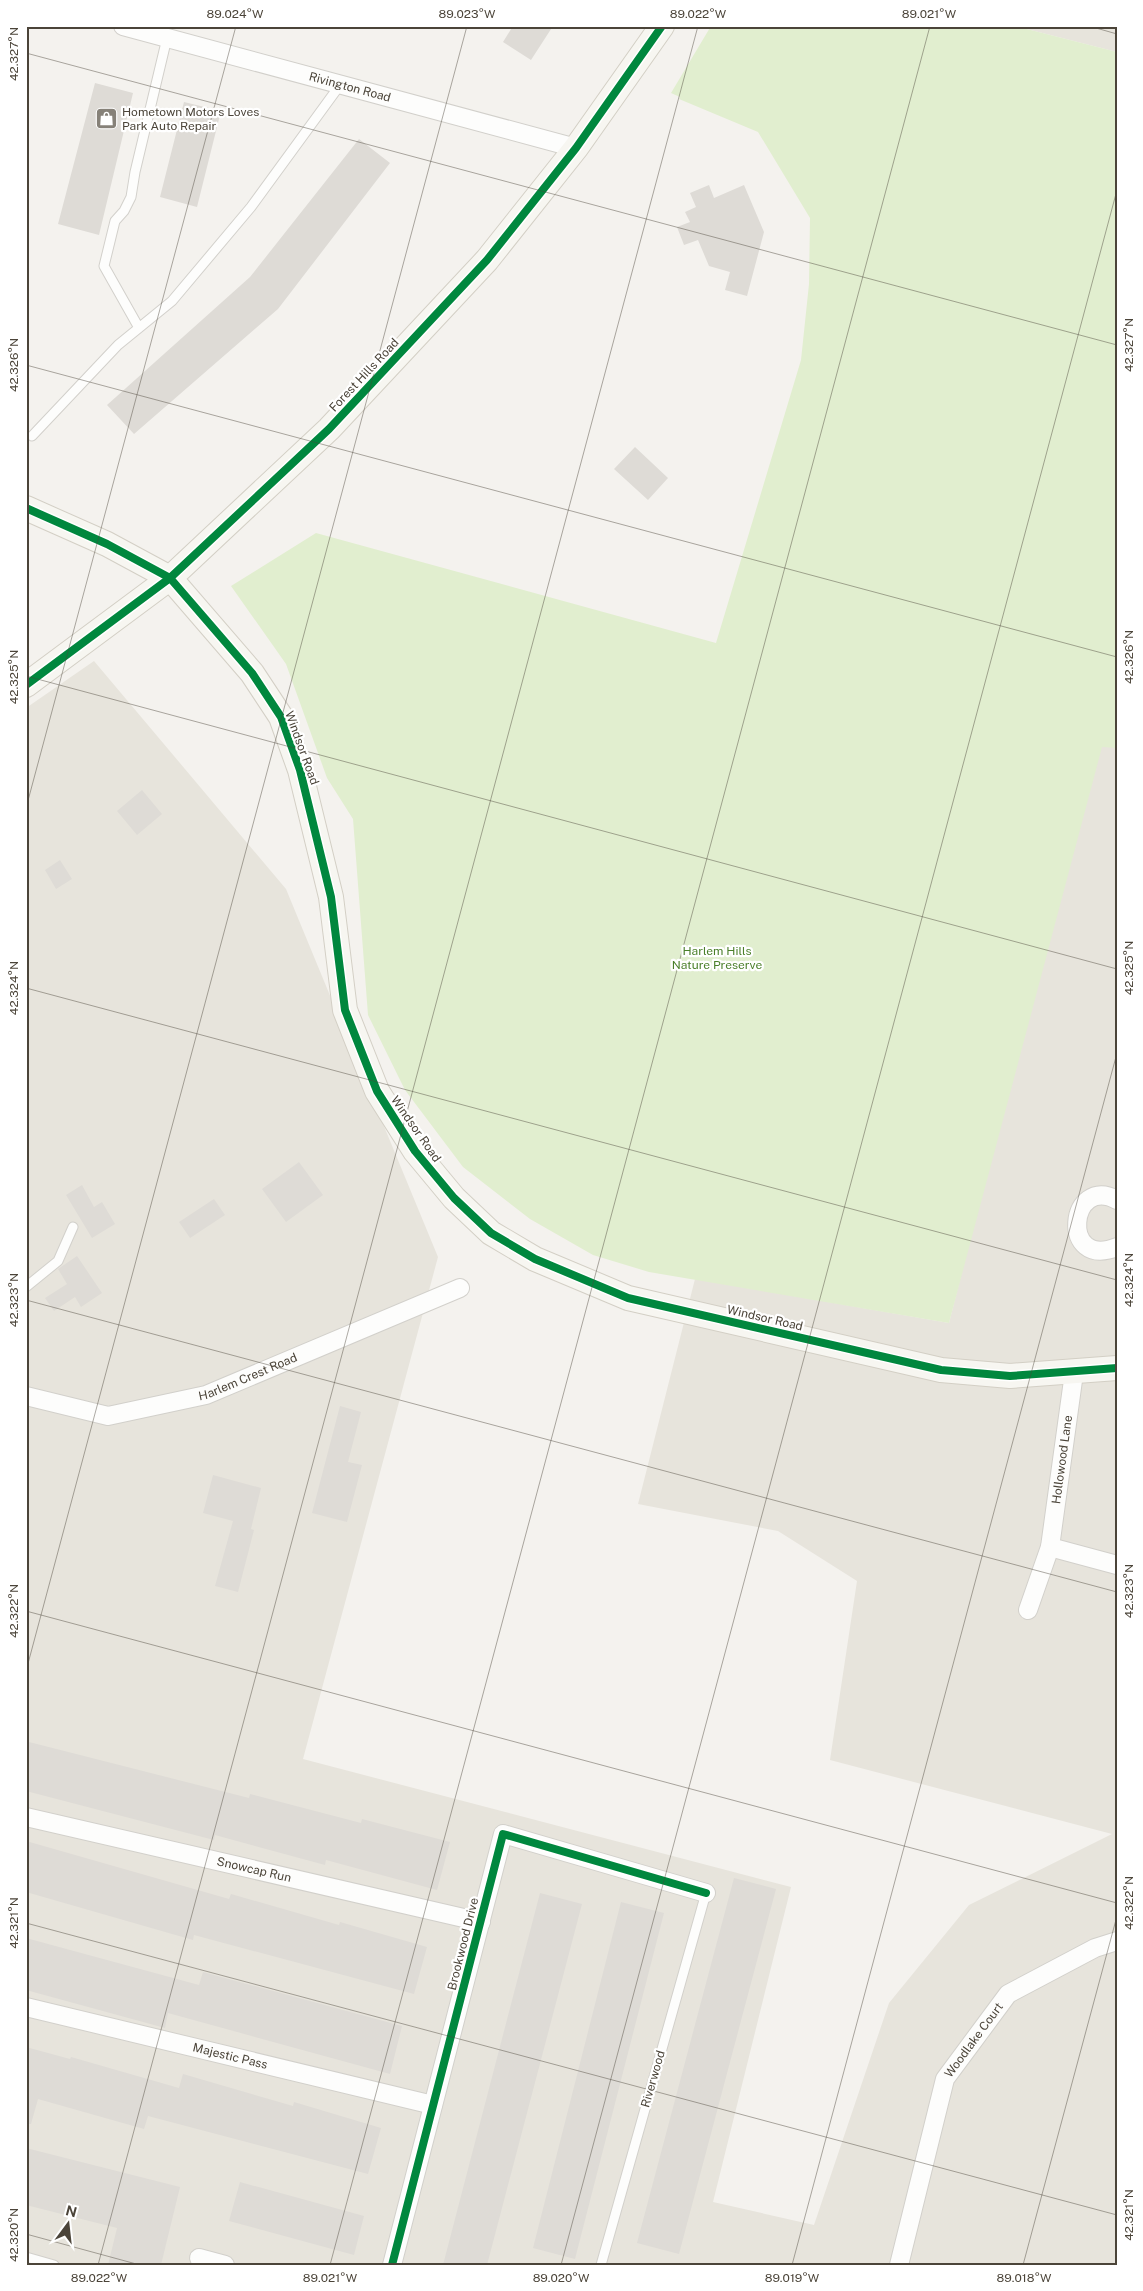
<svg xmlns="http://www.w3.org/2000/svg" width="1143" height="2291" viewBox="0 0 1143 2291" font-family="'Public Sans',sans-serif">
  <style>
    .residential { fill: #e7e4dc }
    .green { fill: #e1eecf }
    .building { fill: #dedbd6 }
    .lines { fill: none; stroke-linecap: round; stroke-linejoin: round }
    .lane-casing { stroke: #d2d0cb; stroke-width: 11 }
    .street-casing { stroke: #d2d0cb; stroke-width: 20 }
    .secondary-casing { stroke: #d3cfc5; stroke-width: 26 }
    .lane { stroke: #fdfdfc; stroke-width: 9 }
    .street { stroke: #fdfdfc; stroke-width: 18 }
    .secondary { stroke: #f7f6f1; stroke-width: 24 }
    .cycleway-casing { stroke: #fff; stroke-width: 11 }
    .cycleway { stroke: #00873e; stroke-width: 8 }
    .ticks { fill: none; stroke: #4b4439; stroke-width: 1; stroke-opacity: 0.45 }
    .labels { text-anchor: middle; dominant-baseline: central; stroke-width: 4.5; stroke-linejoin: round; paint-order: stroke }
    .street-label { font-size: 12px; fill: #4b4439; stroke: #fff }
    .poi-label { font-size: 12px; fill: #4b4439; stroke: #fff; text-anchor: start }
    .park-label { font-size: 12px; fill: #4a7f2a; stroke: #fff }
    .neatline { fill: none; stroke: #4b4439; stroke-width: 2 }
    .ticks-label { font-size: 12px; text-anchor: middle; fill: #4b4439 }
  </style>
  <rect width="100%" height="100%" fill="#f4f2ee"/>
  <!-- residential -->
  <path class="residential" d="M1015 26H1117V52Z
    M94 661 286 889 438 1257 303 1759 791 1887 713 2202 814 2225 889 2003 969 1905 1112 1834 830 1760 857 1581 778 1531 638 1504 695 1279 949 1323 1096 741 1117 746V2265H26V708Z"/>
  <!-- green -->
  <path class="green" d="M711 26H1015L1117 52V748L1102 747 949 1323 649 1272 593 1255 530 1219 463 1167 405 1090 368 1015 353 819 327 778 286 664 231 586 316 533 716 643 801 360 809 284 810 218 758 132 679 99 680 97 671 93Z"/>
  <!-- building -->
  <path class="building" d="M513 26H553L531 60 503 42Z
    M95 83 133 93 99 235 58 224Z
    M184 102 221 111 197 207 160 197Z
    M359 139 390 163 278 309 134 434 107 405 250 277Z
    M709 185 714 198 744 185 764 232 747 296 725 290 730 272 709 266 698 240 684 245 677 227 690 222 685 212 696 207 690 193Z
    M635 447 668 478 648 500 614 469Z
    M142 790 162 814 137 835 117 811Z
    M60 860 72 879 56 889 45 870Z
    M299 1162 323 1195 286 1222 262 1189Z
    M82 1185 94 1207 102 1202 115 1224 92 1238 66 1195Z
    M214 1199 225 1215 190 1238 179 1222Z
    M77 1256 102 1293 81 1307 75 1297 54 1311 45 1298 67 1284 58 1269Z
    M340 1406 361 1412 348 1462 362 1465 347 1522 312 1513Z
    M213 1475 261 1488 251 1529 254 1530 238 1592 215 1586 233 1521 203 1513Z
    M29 1742 249 1798 250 1794 361 1823 362 1819 450 1842 437 1890 326 1860 325 1865 215 1835 214 1840 26 1791V1752Z
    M26 1841 229 1899 231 1894 339 1925 340 1922 427 1947 414 1994 194 1935 193 1940 26 1892Z
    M734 1878 776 1889 679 2254 637 2243Z
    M540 1893 582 1904 487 2265H443Z
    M621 1902 664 1913 575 2259 533 2248Z
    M26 1938 199 1985 203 1972 402 2026 390 2074 168 2013 165 2028 26 1990Z
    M26 2047 70 2059 71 2057 179 2088 183 2074 293 2106 294 2102 381 2128 368 2174 148 2116 144 2129 38 2099 31 2124H26Z
    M26 2148 180 2187 161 2265H108L117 2228 26 2205Z
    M240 2182 364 2216 354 2255 229 2221Z"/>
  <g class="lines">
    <defs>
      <path id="lane" d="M139 328 104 266 115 221 124 211 131 197 135 172 167 38
        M32 436 118 345 172 301 251 207 340 85
        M26 1287 58 1261 73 1227
        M26 2257 54 2265
        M601 2265 706 1893"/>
      <g id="street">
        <path id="s1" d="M123 26 576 148"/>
        <path d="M1117 1200C1069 1174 1059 1270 1117 1247"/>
        <path id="s2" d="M26 1396 108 1416 206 1395 460 1288"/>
        <path d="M1050 1547 1117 1565"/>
        <path id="s3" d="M1028 1610 1050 1547 1074 1373"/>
        <path id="s4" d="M26 1817 481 1922"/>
        <path id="s5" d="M26 2007 433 2105"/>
        <path d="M199 2258 225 2265"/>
        <path d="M392 2265 503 1834 706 1893"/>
        <path id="s6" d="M899 2265 945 2079 1008 1994 1095 1948 1117 1941"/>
      </g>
      <path id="secondary" d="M26 508 107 544 170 578 252 673 281 717 300 770 331 897 345 1010 377 1091 415 1151 454 1198 491 1233 535 1259 628 1298 941 1370 1010 1376 1117 1368
        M26 685 170 578 329 429 487 260 576 148 662 26"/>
    </defs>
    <!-- lane casing -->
    <use href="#lane" class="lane-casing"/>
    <!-- street casing -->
    <use href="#street" class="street-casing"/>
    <!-- secondary casing -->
    <use href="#secondary" class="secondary-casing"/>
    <!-- lane -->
    <use href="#lane" class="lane"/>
    <!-- street -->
    <use href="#street" class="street"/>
    <!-- secondary -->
    <use href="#secondary" class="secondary"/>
    <defs>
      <path id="cycleway" d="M26 508 107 544 170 578 252 673 281 717 300 770 331 897 345 1010 377 1091 415 1151 454 1198 491 1233 535 1259 628 1298 941 1370 1010 1376 1117 1368
        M26 685 170 578 329 429 487 260 576 148 662 26
        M392 2265 503 1834 706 1893"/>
    </defs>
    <!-- cycleway casing -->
    <use href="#cycleway" class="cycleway-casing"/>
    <!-- cycleway -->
    <use href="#cycleway" class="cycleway"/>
  </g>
  <!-- ticks -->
  <path class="ticks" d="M1089 26 1117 34M26 53 1117 345M26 365 1117 657M26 676 1117 969M26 808 236 26M26 988 1117 1280M26 1300 1117 1592M26 1611 1117 1903M26 1671 467 26M26 1923 1117 2215M26 2234 140 2265M98 2265 698 26M330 2265 930 26M561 2265 1117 190M792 2265 1117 1053M1023 2265 1117 1916"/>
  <!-- icons -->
  <defs>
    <symbol id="shop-square" viewBox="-11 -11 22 22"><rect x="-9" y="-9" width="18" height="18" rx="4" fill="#868178" stroke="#fff"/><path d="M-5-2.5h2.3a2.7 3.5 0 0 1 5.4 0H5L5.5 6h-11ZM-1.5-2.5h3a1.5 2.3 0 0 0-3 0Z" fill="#fff"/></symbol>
  </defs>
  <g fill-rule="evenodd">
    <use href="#shop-square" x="94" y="106" width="25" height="25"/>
  </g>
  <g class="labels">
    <!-- street labels -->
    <g class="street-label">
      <text stroke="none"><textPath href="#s1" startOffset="235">Rivington Road</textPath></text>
      <text transform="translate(364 375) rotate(-47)">Forest Hills Road</text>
      <text transform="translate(302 748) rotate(70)">Windsor Road</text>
      <text transform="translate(416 1129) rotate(55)">Windsor Road</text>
      <text transform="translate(765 1318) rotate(13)">Windsor Road</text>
      <text stroke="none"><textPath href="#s2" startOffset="230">Harlem Crest Road</textPath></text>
      <text stroke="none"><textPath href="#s3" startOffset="155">Hollowood Lane</textPath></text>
      <text stroke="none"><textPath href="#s4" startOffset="234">Snowcap Run</textPath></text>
      <text transform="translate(463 1944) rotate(-76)">Brookwood Drive</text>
      <text stroke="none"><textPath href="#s6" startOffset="240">Woodlake Court</textPath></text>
      <text stroke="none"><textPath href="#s5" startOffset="210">Majestic Pass</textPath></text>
      <text transform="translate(653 2079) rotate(-74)">Riverwood</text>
    </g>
    <!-- poi labels -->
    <g class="poi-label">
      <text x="122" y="112">Hometown Motors Loves<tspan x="122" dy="14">Park Auto Repair</tspan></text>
    </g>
    <!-- park labels -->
    <g class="park-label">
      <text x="717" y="951">Harlem Hills<tspan x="717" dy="14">Nature Preserve</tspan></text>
    </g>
  </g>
  <!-- border -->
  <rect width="1143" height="2291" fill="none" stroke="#ffffff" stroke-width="55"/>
  <!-- north arrow -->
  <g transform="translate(68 2224) rotate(15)" stroke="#ffffff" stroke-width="4" paint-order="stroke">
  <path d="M0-4L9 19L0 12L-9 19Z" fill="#4b4439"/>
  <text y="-8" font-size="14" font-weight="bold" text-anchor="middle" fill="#4b4439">N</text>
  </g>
  <rect x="28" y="28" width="1088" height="2236" class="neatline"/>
  <g class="ticks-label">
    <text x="235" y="18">89.024°W</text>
    <text x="467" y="18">89.023°W</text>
    <text x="698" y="18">89.022°W</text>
    <text x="929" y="18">89.021°W</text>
    <text transform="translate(14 54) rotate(-90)" y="4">42.327°N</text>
    <text transform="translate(1129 345) rotate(-90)" y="4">42.327°N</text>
    <text transform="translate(14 365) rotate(-90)" y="4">42.326°N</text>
    <text transform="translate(1129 657) rotate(-90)" y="4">42.326°N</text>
    <text transform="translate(14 677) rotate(-90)" y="4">42.325°N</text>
    <text transform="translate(1129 968) rotate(-90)" y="4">42.325°N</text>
    <text transform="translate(14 988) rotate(-90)" y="4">42.324°N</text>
    <text transform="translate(1129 1280) rotate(-90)" y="4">42.324°N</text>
    <text transform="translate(14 1300) rotate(-90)" y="4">42.323°N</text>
    <text transform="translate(1129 1591) rotate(-90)" y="4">42.323°N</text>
    <text transform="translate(14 1611) rotate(-90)" y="4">42.322°N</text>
    <text transform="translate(1129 1903) rotate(-90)" y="4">42.322°N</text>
    <text transform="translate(14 1923) rotate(-90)" y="4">42.321°N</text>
    <text transform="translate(1129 2215) rotate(-90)" y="4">42.321°N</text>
    <text transform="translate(14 2235) rotate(-90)" y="4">42.320°N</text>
    <text x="99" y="2282">89.022°W</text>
    <text x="330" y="2282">89.021°W</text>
    <text x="561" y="2282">89.020°W</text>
    <text x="792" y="2282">89.019°W</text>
    <text x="1024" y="2282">89.018°W</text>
  </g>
</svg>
